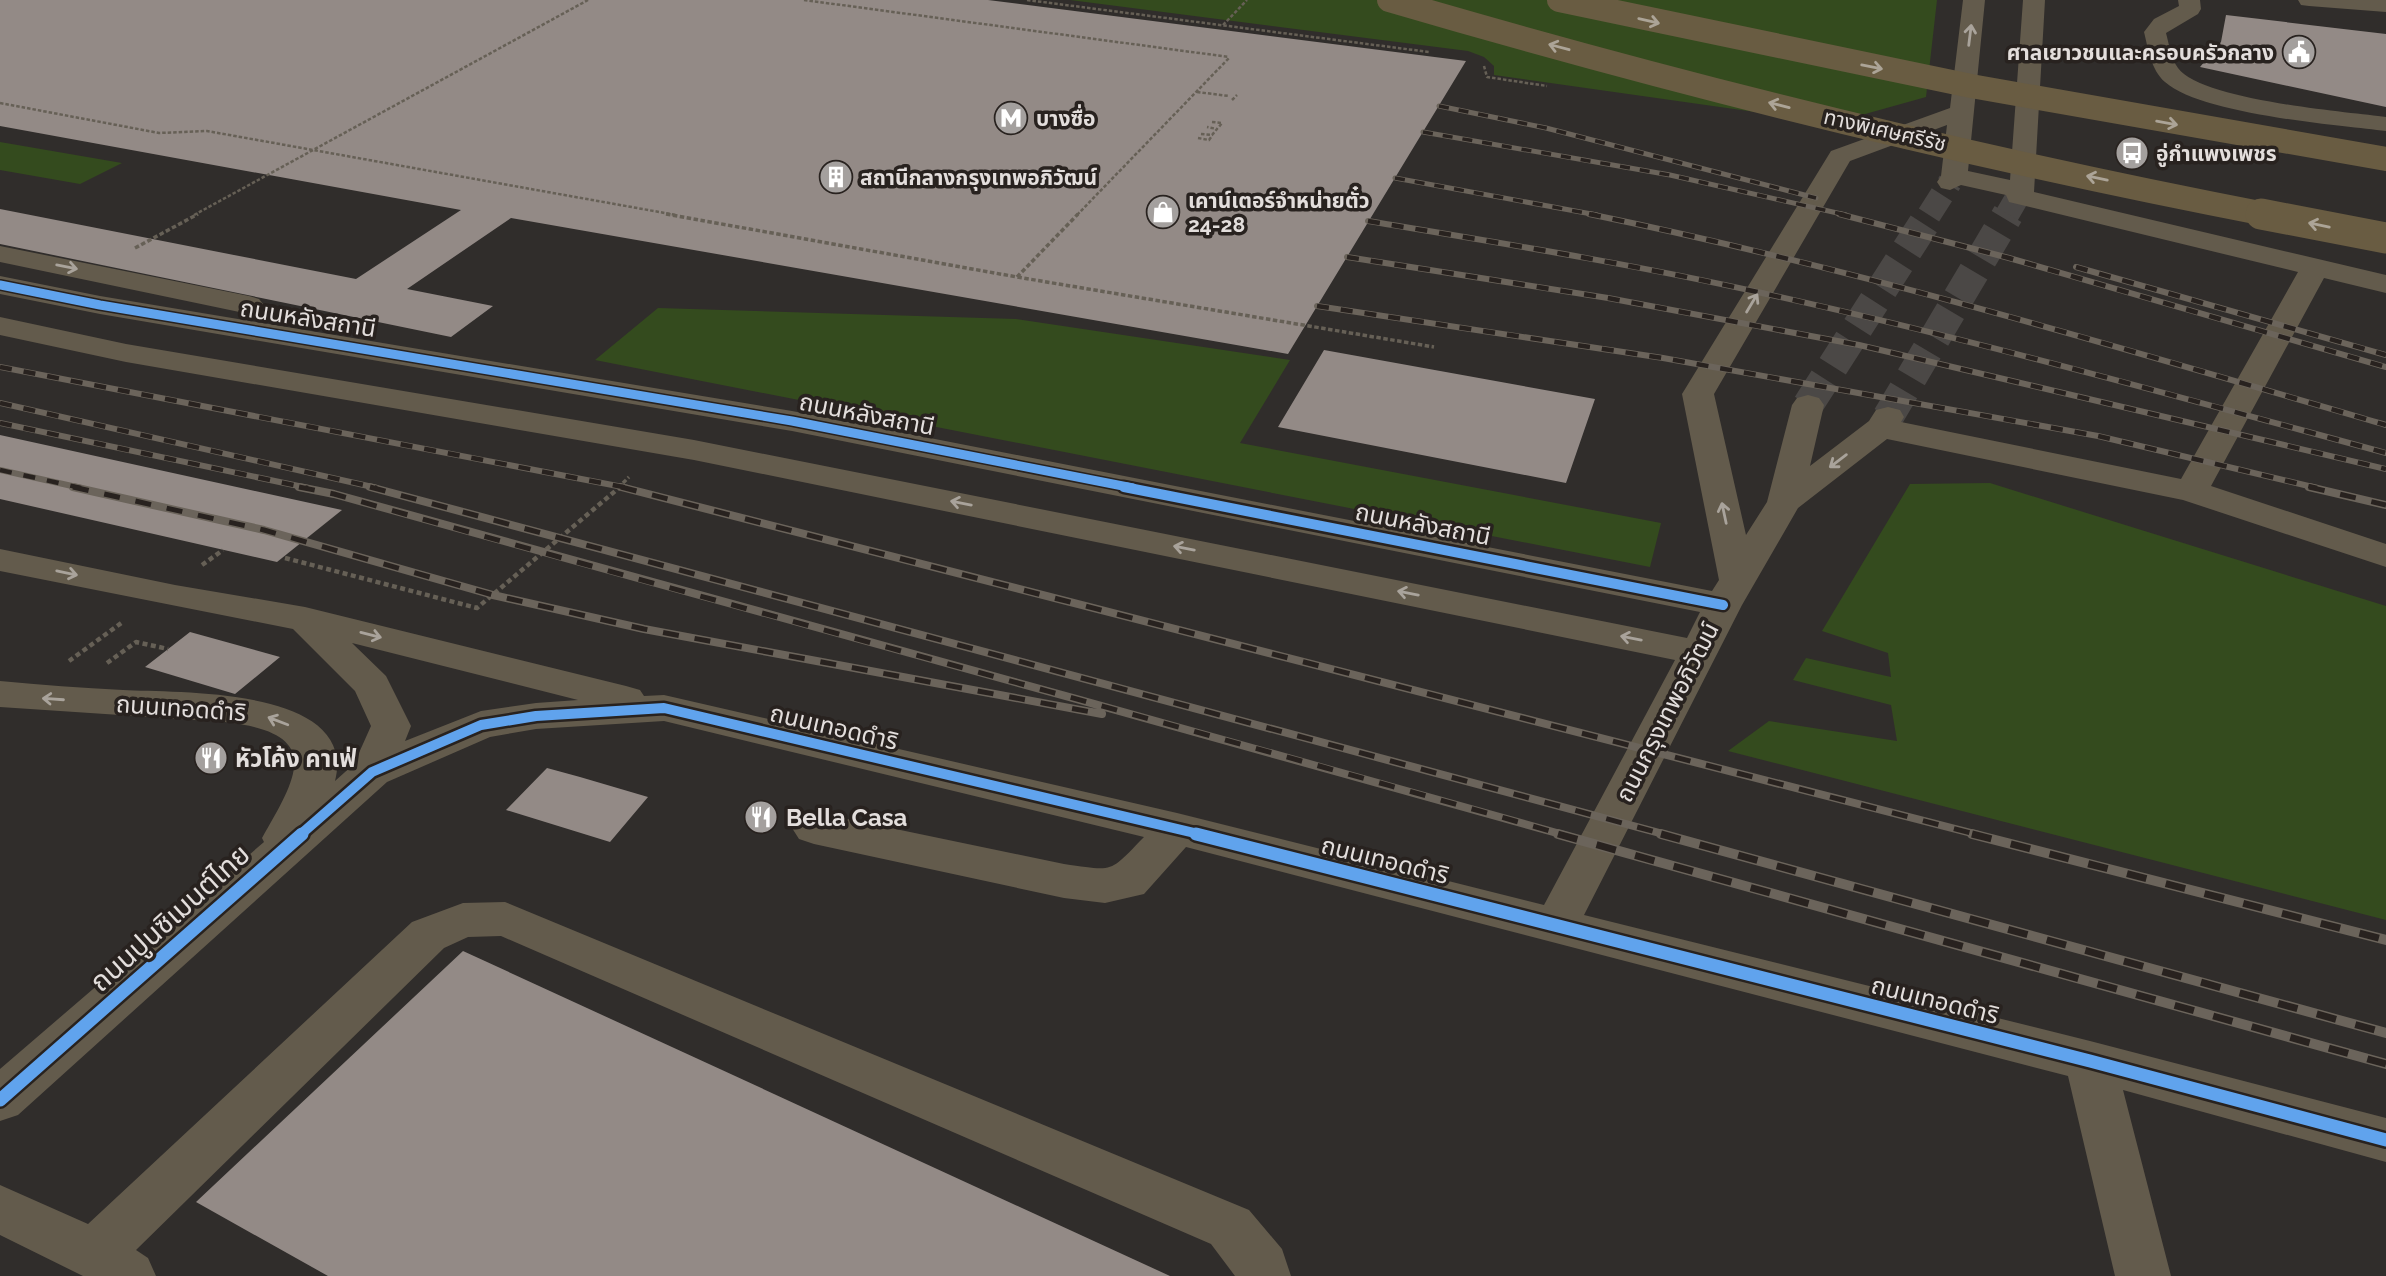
<svg xmlns="http://www.w3.org/2000/svg" width="2386" height="1276" viewBox="0 0 2386 1276" font-family="Raleway,'Noto Sans Thai',sans-serif">
  <style>
    .green { fill: #344b1e }
    .building { fill: #938a86 }
    .lines { fill: none; stroke-linecap: round; stroke-linejoin: round }
    .minor-tunnel-far1 { stroke: #4b4846; stroke-width: 24; stroke-dasharray: 24 12; stroke-linecap: butt }
    .minor-tunnel { stroke: #4b4846; stroke-width: 31; stroke-dasharray: 31 15; stroke-linecap: butt }
    .path-far2 { stroke: #666056; stroke-width: 2.5; stroke-dasharray: 3.5 2; stroke-linecap: butt }
    .path-far1 { stroke: #666056; stroke-width: 3.5; stroke-dasharray: 4.5 2.5; stroke-linecap: butt }
    .path { stroke: #666056; stroke-width: 4.5; stroke-dasharray: 5 3.5; stroke-linecap: butt }
    .minor { fill: #635b4c; fill-rule: evenodd }
    .rail-far3-casing { stroke: #6b645b; stroke-width: 5 }
    .rail-far2-casing { stroke: #6b645b; stroke-width: 6 }
    .rail-far1-casing { stroke: #6b645b; stroke-width: 8 }
    .rail-casing { stroke: #6b645b; stroke-width: 10 }
    .rail-far3 { stroke: #28221f; stroke-width: 3.5; stroke-dasharray: 10; stroke-linecap: butt }
    .rail-far2 { stroke: #28221f; stroke-width: 4.5; stroke-dasharray: 12; stroke-linecap: butt }
    .rail-far1 { stroke: #28221f; stroke-width: 5; stroke-dasharray: 16; stroke-linecap: butt }
    .rail { stroke: #28221f; stroke-width: 7; stroke-dasharray: 20; stroke-linecap: butt }
    .highway-bridge-far1 { stroke: #695c42; stroke-width: 24 }
    .highway-bridge { stroke: #695c42; stroke-width: 31 }
    .cycleway-far2-casing { stroke: #28221f; stroke-width: 12 }
    .cycleway-far1-casing { stroke: #28221f; stroke-width: 15 }
    .cycleway-casing { stroke: #28221f; stroke-width: 18 }
    .cycleway-far2 { stroke: #60a3ed; stroke-width: 9 }
    .cycleway-far1 { stroke: #60a3ed; stroke-width: 10 }
    .cycleway { stroke: #60a3ed; stroke-width: 13 }
    .oneway { stroke: #aca497 }
    .oneway2 { stroke: #a9a39b }
    .labels { text-anchor: middle; dominant-baseline: central; stroke-width: 7; stroke-linejoin: round; paint-order: stroke }
    .far-poi-label { font-size: 21px; font-weight: bold; fill: #e3dedc; stroke: #28221f; text-anchor: start }
    .far-street-label { font-size: 21px; fill: #e3dedc; stroke: #28221f }
    .street-label { font-size: 24px; fill: #e3dedc; stroke: #28221f }
    .poi-label { font-size: 24px; font-weight: bold; fill: #e3dedc; stroke: #28221f; text-anchor: start }
    .near-street-label { font-size: 28px; fill: #e3dedc; stroke: #28221f }
  </style>
  <rect width="100%" height="100%" fill="#302d2b"/>
  <!-- green -->
  <path class="green" d="M1070 0H1937L1926 97 1833 123 1494 75V66L1484 57 1468 51Z
    M0 142 122 163 80 184 0 170Z
    M658 308 1016 319 1290 360 1240 443 1661 523 1650 567 595 360Z
    M1990 483 2386 606V920L1728 751 1769 721 1897 741 1891 705 1793 680 1806 658 1891 677 1888 653 1822 631 1910 484Z"/>
  <!-- building -->
  <path class="building" d="M0 0H988L1466 61 1288 354 511 218 407 289 493 306 451 337 0 244V209L356 279 461 210 0 126Z
    M2226 15 2386 34V107L2200 67 2221 42Z
    M1324 350 1595 399 1566 483 1278 427Z
    M0 435 342 510 277 562 0 499Z
    M190 632 280 657 235 694 145 667Z
    M547 768 580 777 648 797 610 842 506 810Z
    M463 951 1170 1276H328L196 1202Z"/>
  <g class="lines">
    <!-- minor-tunnel-far1 -->
    <path class="minor-tunnel-far1" d="M1929 215 1950 182
      M2007 215 2018 196"/>
    <!-- minor-tunnel -->
    <path class="minor-tunnel" d="M1808 405 1930 214
      M1888 417 2008 214"/>
    <!-- path-far2 -->
    <path class="path-far2" d="M804 0 1229 57
      M1027 0 1429 52
      M1223 25 1247 0
      M1484 66 1487 77 1547 86
      M1197 92 1229 96
      M1232 100 1237 95
      M0 103 159 133 207 131 676 215
      M1212 122 1222 123 1218 128
      M1201 134 1212 135 1217 129 1207 127
      M1198 138 1209 140 1212 136
      M194 215 588 0
      M1077 215 1229 58"/>
    <!-- path-far1 -->
    <path class="path-far1" d="M666 214 1017 277 1434 347
      M135 248 198 214
      M1017 277 1078 214
      M618 488 629 477"/>
    <!-- path -->
    <path class="path" d="M285 558 477 608 620 487
      M202 565 223 550
      M69 661 124 621
      M107 663 136 642 168 649"/>
    <!-- minor -->
    <path class="minor" d="M1963 0H1985L1968 171 2010 180 2023 0H2045L2034 192 2386 275V293L2324 278 2211 486 2386 544V567L2183 500 1887 439 1798 508 1742 605 1584 915 2090 1041 2386 1118V1162L2123 1090 2171 1276H2115L2068 1076 1186 847 1144 894 1105 903 1064 898 814 844 799 839 792 828 799 817 814 812 1064 864C1115 871 1108 874 1144 837L664 721 536 729 490 737 387 782 18 1115 0 1121V1069L264 842 262 838C299 774 323 733 225 722L0 707V681C41 685 82 688 123 690 177 693 359 686 335 781L354 764 371 726 355 691 293 629 0 571V549L175 585 305 607 626 686 640 690 644 696 664 695 1177 813 1544 905 1675 660 694 460 126 362 0 335V317L126 344 694 440 1687 638 1700 612 792 431 100 314 0 294V276L100 296 792 411 1712 591 1719 580 1682 394 1831 151 1950 108ZM1947 125 1941 176 1937 182 1941 188 1950 190 1961 185 2006 195 2009 202 2298 272 2181 479 1901 422 1904 417 1900 410 1888 407 1876 410 1869 421 1810 466 1824 405 1819 398 1808 395 1797 398 1792 405 1767 502 1746 535 1714 394 1850 161ZM352 643 578 700 536 703 481 711 405 741 411 726 386 676Z
      M2178 0H2200L2201 9 2198 14 2166 33C2169 44 2171 59 2178 68 2201 100 2346 112 2386 117V131C2335 125 2201 114 2165 82 2151 70 2148 48 2144 32L2154 19 2179 6Z
      M2298 0H2386V12L2309 6 2301 5Z
      M0 246 249 296 259 299 264 305 259 311 249 314 0 262Z
      M505 902 1249 1210 1282 1249 1291 1276H1235L1211 1244 501 936 468 937 444 948 136 1250 148 1258 156 1276H83L0 1235V1185L88 1224 412 922 463 903Z"/>
    <defs>
      <path id="rail-far3" d="M1439 106 1546 128 1816 198
        M1423 132 1670 175 1846 215
        M1395 178 1597 215"/>
      <path id="rail-far2" d="M1589 214C1858 269 2122 348 2386 425
        M1839 214 2009 258 2386 367
        M1368 221C1500 243 1632 264 1762 293 1972 339 2179 397 2386 453
        M1347 257 1608 298 1859 345 2386 469
        M2076 267 2386 355
        M1317 306 1663 358 2098 436 2317 488
        M0 367 628 488
        M0 403 377 488
        M0 423 308 488
        M0 470 81 488"/>
      <path id="rail-far1" d="M73 487 264 530 493 595 644 629 1102 714
        M299 487 334 494C743 610 1155 718 1564 835
        M370 487 1667 835
        M621 487 1979 835
        M2309 487 2386 505"/>
      <path id="rail" d="M1558 834 2386 1064
        M1661 834 2386 1033
        M1972 834 2386 940"/>
    </defs>
    <!-- rail-far3 casing -->
    <use href="#rail-far3" class="rail-far3-casing"/>
    <!-- rail-far2 casing -->
    <use href="#rail-far2" class="rail-far2-casing"/>
    <!-- rail-far1 casing -->
    <use href="#rail-far1" class="rail-far1-casing"/>
    <!-- rail casing -->
    <use href="#rail" class="rail-casing"/>
    <!-- rail-far3 -->
    <use href="#rail-far3" class="rail-far3"/>
    <!-- rail-far2 -->
    <use href="#rail-far2" class="rail-far2"/>
    <!-- rail-far1 -->
    <use href="#rail-far1" class="rail-far1"/>
    <!-- rail -->
    <use href="#rail" class="rail"/>
    <!-- highway-bridge-far1 -->
    <path class="highway-bridge-far1" d="M1389 0C1679 85 1973 158 2270 215
      M1559 0 1971 86 2386 159"/>
    <!-- highway-bridge -->
    <path class="highway-bridge" d="M2261 214 2386 238"/>
    <defs>
      <path id="cycleway-far2" d="M0 285 100 305 792 421 1133 488"/>
      <path id="cycleway-far1" d="M1124 487 1723 605
        M300 835 372 772 481 725 536 716 664 708 1203 835"/>
      <path id="cycleway" d="M1196 834 2090 1061 2386 1140
        M0 1100 302 834"/>
    </defs>
    <!-- cycleway-far2 casing -->
    <use href="#cycleway-far2" class="cycleway-far2-casing"/>
    <!-- cycleway-far1 casing -->
    <use href="#cycleway-far1" class="cycleway-far1-casing"/>
    <!-- cycleway casing -->
    <use href="#cycleway" class="cycleway-casing"/>
    <!-- cycleway-far2 -->
    <use href="#cycleway-far2" class="cycleway-far2"/>
    <!-- cycleway-far1 -->
    <use href="#cycleway-far1" class="cycleway-far1"/>
    <!-- cycleway -->
    <use href="#cycleway" class="cycleway"/>
  </g>
  <!-- one-way arrows -->
  <defs><path id="oneway-shaft" d="M-6 0H5M1.5-3L5.5 0L1.5 3" fill="none" stroke-width="1.6" stroke-linecap="round" stroke-linejoin="round" transform="scale(1.75)"/></defs>
  <g class="oneway">
    <use href="#oneway-shaft" transform="translate(1649 21) rotate(13)"/>
    <use href="#oneway-shaft" transform="translate(1559 47) rotate(-165)"/>
    <use href="#oneway-shaft" transform="translate(1872 67) rotate(11)"/>
    <use href="#oneway-shaft" transform="translate(1779 105) rotate(-166)"/>
    <use href="#oneway-shaft" transform="translate(2167 123) rotate(10)"/>
    <use href="#oneway-shaft" transform="translate(2097 178) rotate(-168)"/>
    <use href="#oneway-shaft" transform="translate(2319 225) rotate(-168)"/>
  </g>
  <g class="oneway2">
    <use href="#oneway-shaft" transform="translate(1970 35) rotate(-83)"/>
    <use href="#oneway-shaft" transform="translate(67 267) rotate(11)"/>
    <use href="#oneway-shaft" transform="translate(1752 303) rotate(-59)"/>
    <use href="#oneway-shaft" transform="translate(1838 461) rotate(143)"/>
    <use href="#oneway-shaft" transform="translate(961 503) rotate(-169)"/>
    <use href="#oneway-shaft" transform="translate(1724 513) rotate(-102)"/>
    <use href="#oneway-shaft" transform="translate(1184 548) rotate(-169)"/>
    <use href="#oneway-shaft" transform="translate(67 573) rotate(12)"/>
    <use href="#oneway-shaft" transform="translate(1408 593) rotate(-169)"/>
    <use href="#oneway-shaft" transform="translate(371 635) rotate(14)"/>
    <use href="#oneway-shaft" transform="translate(1631 638) rotate(-169)"/>
    <use href="#oneway-shaft" transform="translate(53 699) rotate(-176)"/>
    <use href="#oneway-shaft" transform="translate(278 721) rotate(-159)"/>
  </g>
  <!-- icons -->
  <defs>
    <symbol id="civic-disc" viewBox="-11 -11 22 22"><circle r="9.5" fill="#a4a09e" stroke="#28221f"/><path d="M-.6-6.5H3V-4.5H.6V-3L4-1V1h2V6H-6V1h2V-1L-.6-3ZM-1.2 2.5V6h2.4V2.5Z" fill="#fff"/></symbol>
    <symbol id="metro-disc" viewBox="-11 -11 22 22"><circle r="9.5" fill="#a4a09e" stroke="#28221f"/><path d="M-5.5 5V-5H-3L0 0L3-5H5.5V5H3V-.5L0 4L-3-.5V5Z" fill="#fff"/></symbol>
    <symbol id="bus-disc" viewBox="-11 -11 22 22"><circle r="9.5" fill="#a4a09e" stroke="#28221f"/><path d="M-5-6H5V4H4V6H2V4H-2V6H-4V4H-5ZM-3.5-4V0h7V-4ZM-3.5 1.2v1.5H-2V1.2ZM2 1.2v1.5H3.5V1.2Z" fill="#fff"/></symbol>
    <symbol id="building-disc" viewBox="-11 -11 22 22"><circle r="9.5" fill="#a4a09e" stroke="#28221f"/><path d="M-4-6H4V6H1V3H-1V6H-4ZM-2.5-4.3h1.7v1.8h-1.7ZM.8-4.3h1.7v1.8H.8ZM-2.5-1h1.7V.8h-1.7ZM.8-1h1.7V.8H.8Z" fill="#fff"/></symbol>
    <symbol id="shop-disc" viewBox="-11 -11 22 22"><circle r="9.5" fill="#a4a09e" stroke="#28221f"/><path d="M-5-2.5h2.3a2.7 3.5 0 0 1 5.4 0H5L5.5 6h-11ZM-1.5-2.5h3a1.5 2.3 0 0 0-3 0Z" fill="#fff"/></symbol>
    <symbol id="restaurant-disc" viewBox="-11 -11 22 22"><circle r="9.5" fill="#a4a09e" stroke="#28221f"/><path d="M-5-6h1v4h1v-4h1v4h1v-4h1v5L-1.5 .5V6h-2V.5L-5-1ZM5-6V6H3V1.5H1.5Q1.5-4 5-6Z" fill="#fff"/></symbol>
  </defs>
  <g fill-rule="evenodd">
    <use href="#civic-disc" x="2280" y="33" width="38" height="38"/>
    <use href="#metro-disc" x="992" y="99" width="38" height="38"/>
    <use href="#bus-disc" x="2113" y="134" width="38" height="38"/>
    <use href="#building-disc" x="817" y="158" width="38" height="38"/>
    <use href="#shop-disc" x="1144" y="193" width="38" height="38"/>
    <use href="#restaurant-disc" x="192" y="739" width="38" height="38"/>
    <use href="#restaurant-disc" x="742" y="798" width="38" height="38"/>
  </g>
  <g class="labels">
    <!-- far-poi labels -->
    <g class="far-poi-label">
      <text x="2274" y="52" text-anchor="end">ศาลเยาวชนและครอบครัวกลาง</text>
      <text x="1036" y="118">บางซื่อ</text>
      <text x="2156" y="153">อู่กำแพงเพชร</text>
      <text x="860" y="177">สถานีกลางกรุงเทพอภิวัฒน์</text>
      <text x="1188" y="200">เคาน์เตอร์จำหน่ายตั๋ว<tspan x="1188" dy="24">24-28</tspan></text>
    </g>
    <!-- far-street labels -->
    <g class="far-street-label">
      <text transform="translate(1885 130) rotate(13)">ทางพิเศษศรีรัช</text>
    </g>
    <!-- street labels -->
    <g class="street-label">
      <text transform="translate(308 318) rotate(9)">ถนนหลังสถานี</text>
      <text transform="translate(867 414) rotate(11)">ถนนหลังสถานี</text>
      <text transform="translate(1423 524) rotate(11)">ถนนหลังสถานี</text>
      <text transform="translate(181 708) rotate(4)">ถนนเทอดดำริ</text>
      <text transform="translate(1667 712) rotate(-63)">ถนนกรุงเทพอภิวัฒน์</text>
      <text transform="translate(834 727) rotate(13)">ถนนเทอดดำริ</text>
      <text transform="translate(1385 860) rotate(14)">ถนนเทอดดำริ</text>
      <text transform="translate(1935 1000) rotate(14)">ถนนเทอดดำริ</text>
    </g>
    <!-- poi labels -->
    <g class="poi-label">
      <text x="235" y="758">หัวโค้ง คาเฟ่</text>
      <text x="786" y="817">Bella Casa</text>
    </g>
    <!-- near-street labels -->
    <g class="near-street-label">
      <text transform="translate(170 918) rotate(-42)">ถนนปูนซิเมนต์ไทย</text>
    </g>
  </g>
</svg>
